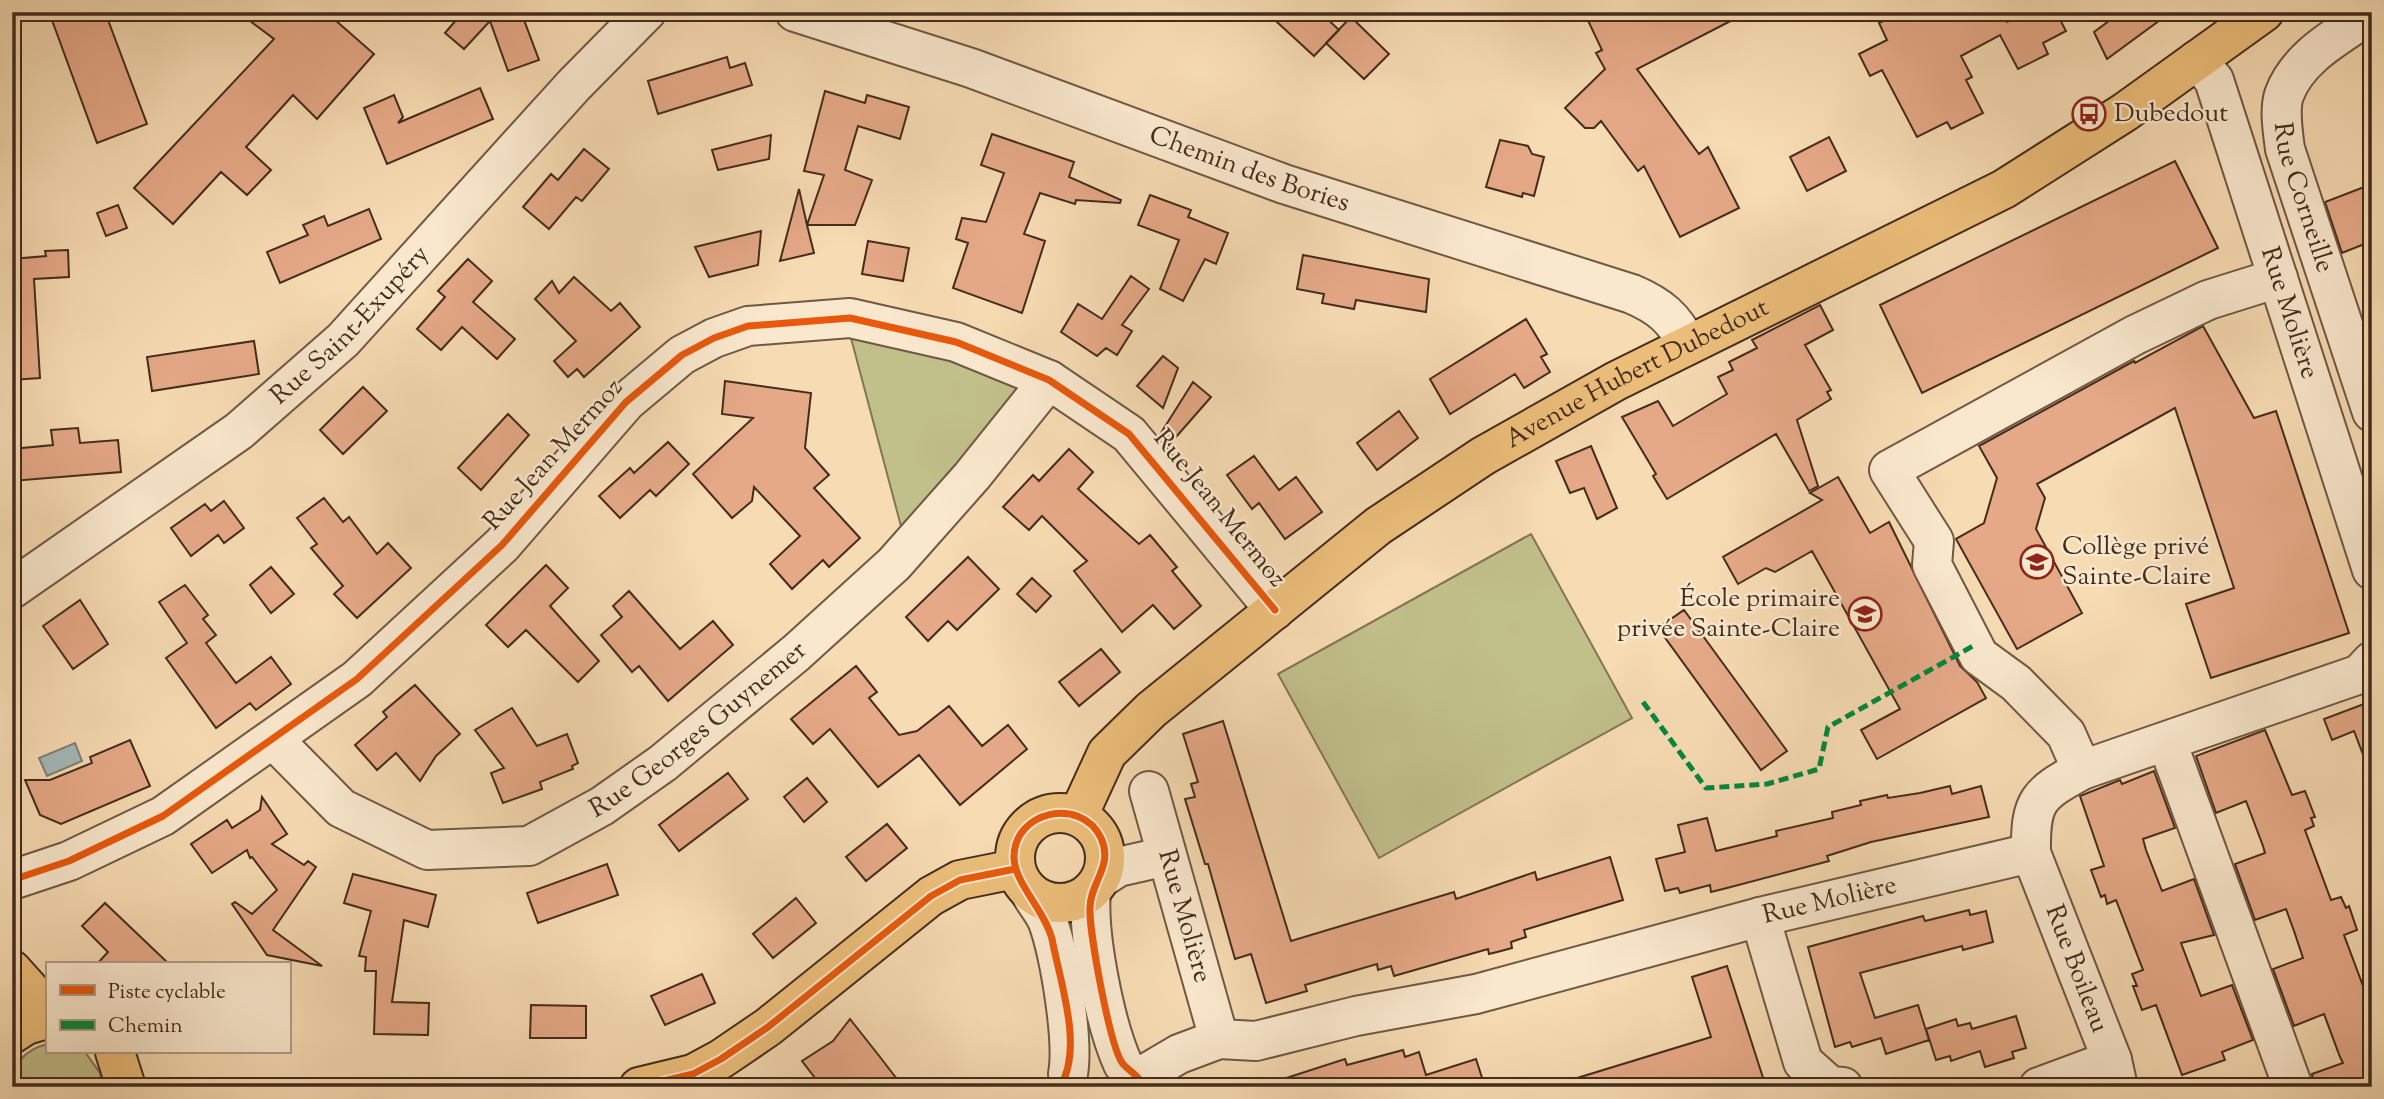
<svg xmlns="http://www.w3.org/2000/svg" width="2384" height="1099" viewBox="0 0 2384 1099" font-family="'Sorts Mill Goudy',serif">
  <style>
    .green { fill: #c1bf8a; stroke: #827654; stroke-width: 2 }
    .water { fill: #a4b8b9; stroke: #7d807b; stroke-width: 2 }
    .building { fill: #e6a987; stroke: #432c1e; stroke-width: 2 }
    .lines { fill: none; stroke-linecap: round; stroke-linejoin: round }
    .minor-casing { stroke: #705843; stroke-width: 42 }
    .major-casing { stroke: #432c1e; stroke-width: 42 }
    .minor { stroke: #fae8ce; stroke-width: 38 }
    .major { stroke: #ecbe7a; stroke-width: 38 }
    .quiet { stroke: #00873e; stroke-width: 5; stroke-dasharray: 10 5; stroke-linecap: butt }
    .cycleway-casing { stroke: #fae8ce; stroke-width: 11 }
    .cycleway { stroke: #e8590c; stroke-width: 7 }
    .labels { text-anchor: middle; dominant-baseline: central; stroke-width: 5; stroke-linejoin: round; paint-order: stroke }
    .poi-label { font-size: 26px; fill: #432c1e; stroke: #fae8ce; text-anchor: start }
    .street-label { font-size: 26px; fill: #432c1e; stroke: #fae8ce }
  </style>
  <rect width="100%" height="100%" fill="#f7dbb3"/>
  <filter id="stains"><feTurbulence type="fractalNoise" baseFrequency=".00286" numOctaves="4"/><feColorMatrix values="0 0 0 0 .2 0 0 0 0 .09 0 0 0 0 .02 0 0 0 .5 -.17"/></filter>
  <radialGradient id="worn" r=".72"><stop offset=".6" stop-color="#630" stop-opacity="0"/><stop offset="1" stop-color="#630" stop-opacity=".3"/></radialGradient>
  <!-- green -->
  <path class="green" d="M851 338 903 345 1025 385 902 530Z
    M1531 534 1632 718 1379 858 1278 674Z
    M47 1044V1052H85L100 1073 103 1087H12C12 1064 25 1050 47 1044Z"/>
  <!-- water -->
  <path class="water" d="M75 743 82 761 47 776 39 758Z"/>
  <!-- building -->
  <path class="building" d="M49 12H105L147 124 97 143Z
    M238 12H326L374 54 317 119 293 95 246 147 271 170 247 195 221 172 173 224 134 188 274 39Z
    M463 12H521L539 60 508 71 490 21 464 49 445 33Z
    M1266 12H1320L1339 30 1314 56Z
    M1584 12H1748L1637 69 1699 154 1708 147 1739 208 1680 237 1644 166 1638 171 1601 121 1594 128H1585L1565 108 1605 69 1596 53 1602 50Z
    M1902 12H2002L2007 22 2027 12H2056L2066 31 2043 43 2048 54 2018 69 2000 35 1961 56 1972 77 1966 80 1983 113 1951 129 1947 122 1917 137 1882 70 1870 76 1859 54 1887 40 1879 23Z
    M2121 12H2171L2107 59 2094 32Z
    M1351 17 1389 54 1364 79 1326 43Z
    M727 57 730 68 745 63 752 85 658 114 648 81Z
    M480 88 493 119 387 164 364 108 394 95 403 117 398 123Z
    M825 91 865 103 867 95 909 107 900 139 858 126 845 170 872 180 855 225H807L814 253 780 261 799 189 807 225 824 175 804 171Z
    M992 134 1074 162 1069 177 1121 200 1120 203 1076 200 1075 204 1040 193 1024 234 1045 241 1022 313 953 288 968 243 956 239 962 218 986 222 1004 173 981 165Z
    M771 135 769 159 718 170 712 150Z
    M1829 137 1846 171 1807 191 1790 157Z
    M1500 140 1528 146 1532 154 1544 157 1534 196 1523 193 1522 197 1486 187Z
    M584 149 609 169 582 201 576 197 549 229 523 207 551 174 558 180Z
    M2175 161 2218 248 1922 393 1880 305Z
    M2372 184V241L2342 253 2325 202Z
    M1150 195 1191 210 1188 217 1228 233 1216 264 1205 259 1183 301 1160 289 1179 240 1138 225Z
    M118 205 127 228 106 236 97 213Z
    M369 209 381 239 280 283 267 252 308 235 303 225 324 216 328 226Z
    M761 231 758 265 709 277 695 247Z
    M868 241 909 248 903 281 862 274Z
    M68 250 69 277 34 279 40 378 12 380V259L46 256 45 251Z
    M1303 255 1429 279 1426 312 1356 300 1354 309 1322 303 1324 294 1297 289Z
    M468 259 492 281 473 302 515 339 497 359 462 327 441 350 417 329 445 297 438 291Z
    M1131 276 1149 289 1122 325 1132 331 1117 355 1106 348 1097 356 1061 332 1078 304 1102 319Z
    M574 277 611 311 620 303 640 327 584 377 577 369 568 377 554 361 576 341 535 299 552 281 559 293Z
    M1820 305 1833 330 1805 345 1831 390 1827 392 1831 399 1797 420 1818 486 1809 491 1776 434 1667 499 1653 476 1656 474 1622 417 1658 401 1673 426 1727 394 1718 377 1733 370 1729 362 1757 348 1752 340Z
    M1526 319 1547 354 1541 357 1550 372 1524 388 1515 374 1450 414 1430 379Z
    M2203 326 2254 418 2276 411 2349 633 2211 678 2186 604 2234 588 2175 408 2037 484 2045 498 2036 529 2082 613 2017 649 1956 539 1984 523 1997 478 1979 446 2134 361 2135 363Z
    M254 341 259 374 152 391 147 357Z
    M1163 356 1178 368 1163 408 1137 386Z
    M725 381 811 393 805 448 829 475 814 488 860 538 829 567 823 560 792 589 770 564 800 536 754 487 752 501 732 518 693 474 753 418 722 414Z
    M1193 382 1211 397 1169 445 1159 436Z
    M363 387 387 411 343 454 320 430Z
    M1399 411 1418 438 1377 470 1357 443Z
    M508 414 529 435 481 490 458 468Z
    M78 428 80 443 118 440 121 472 12 481V449L53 445 51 430Z
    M668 442 689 464 656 496 650 490 620 518 599 496 630 468 634 473Z
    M1591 446 1617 508 1597 519 1584 488 1570 493 1556 461Z
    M1069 449 1093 472 1078 489 1139 544 1150 535 1177 567 1172 571 1201 606 1174 629 1153 605 1122 632 1074 571 1087 561 1042 516 1029 530 1003 507 1033 475 1039 481Z
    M1254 456 1279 490 1296 477 1322 512 1285 539 1259 503 1252 509 1227 475Z
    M1838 477 1870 533 1889 522 1960 666 1977 682 1986 698 1877 759 1861 730 1900 709 1812 551 1775 572 1766 568 1738 584 1723 557 1822 500 1810 493Z
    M324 498 343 522 349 517 377 554 388 543 411 568 357 618 334 594 343 586 311 548 317 544 297 518Z
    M224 501 244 528 224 543 218 535 191 556 171 528 205 504 211 511Z
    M968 557 999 589 957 630 948 621 928 641 906 617Z
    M546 565 568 588 550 606 599 661 578 682 526 630 508 647 486 625Z
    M271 567 294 594 271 613 250 585Z
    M1032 578 1051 596 1036 612 1017 594Z
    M185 585 208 615 203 619 216 635 206 643 236 683 271 657 291 684 256 710 250 703 216 728 166 658 187 643 159 602Z
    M629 591 680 649 713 621 733 645 668 701 639 666 632 672 601 635 622 617 613 606Z
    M80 600 108 644 73 669 43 626Z
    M1684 610 1787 751 1761 770 1658 628Z
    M1101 649 1120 672 1079 706 1059 682Z
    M856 666 877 692 869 698 899 735 917 731 949 706 982 746 1008 725 1027 749 960 805 919 755 878 787 830 729 813 744 791 719Z
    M415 685 460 734 436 756 420 781 396 753 377 770 355 745 387 717 383 712Z
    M2372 701V773H2370L2354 731 2332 740 2324 719Z
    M512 708 537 746 567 734 578 763 572 766 573 769 540 782 542 789 503 803 491 773 504 768 475 730Z
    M1223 721 1291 941 1454 892 1456 899 1535 872 1537 880 1610 857 1623 900 1524 930 1526 937 1511 942 1512 948 1501 951 1489 954 1488 949 1394 976 1391 966 1378 970 1377 964 1305 985 1307 991 1266 1003 1251 954 1235 959 1208 864H1205L1185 799 1195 797 1191 784 1198 782 1183 734Z
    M2265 730 2292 795 2305 791 2315 817 2311 818 2314 826 2305 830 2331 900 2341 897 2346 908 2349 906 2357 930 2344 935 2372 1010V1087H2314L2312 1074 2343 1063 2340 1057 2324 1014 2294 1026 2273 969 2303 958 2294 931 2286 909 2255 920 2235 864 2265 853 2263 846 2246 801 2216 813 2196 756Z
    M130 740 150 786 61 824 40 815 25 780H50L92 763 90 757Z
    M2154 771 2175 828 2143 839 2146 850 2162 891 2194 879 2214 935 2181 943 2192 972 2201 996 2232 985 2253 1040 2222 1052 2225 1060 2182 1075 2156 1005 2142 1010 2133 986H2137L2132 974 2143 970 2116 900 2107 904 2105 895 2101 897 2091 870 2104 866 2080 796 2120 780 2122 784Z
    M728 773 748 799 679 851 659 825Z
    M807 778 827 802 804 822 784 797Z
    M1950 786 1952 794 1981 786 1989 817 1871 842 1827 856 1829 861 1727 888 1711 892 1710 885 1680 893 1678 888 1665 891 1656 859 1685 852 1678 825 1707 818 1716 851 1777 836 1776 831 1833 818 1832 812 1861 805 1860 801 1887 795 1888 798 1920 793Z
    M262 797 287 834 272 844 304 865 308 861 316 867 273 930 322 966 267 955 232 904 235 902 252 914 277 890 252 857 250 858 247 850 212 873 191 844 227 820 232 828 260 810Z
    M887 824 907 848 866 881 846 857Z
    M607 864 618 895 538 923 527 893Z
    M353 874 436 895 428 927 404 920 392 1002 429 1003 428 1035 374 1034 376 971H365L366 957 359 956 371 911 344 903Z
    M796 898 816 923 773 958 753 934Z
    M105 903 169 964H97L108 952 82 926Z
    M1969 910 1970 915 1986 911 1993 942 1963 950 1962 946 1860 973 1875 1018 1918 1005 1929 1040 1886 1054 1881 1038 1852 1047 1850 1042 1835 1047 1808 947 1923 916 1925 921Z
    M1727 966 1766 1087H1565L1564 1082 1711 1037 1692 977Z
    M702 974 715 1003 665 1025 651 996Z
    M531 1005 586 1006V1038H530Z
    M2016 1016 2026 1048 2012 1052 2014 1058 1985 1067 1980 1051 1951 1061 1950 1056 1936 1060 1926 1029 1956 1019 1958 1026 1970 1023 1972 1029Z
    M850 1019 880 1057 903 1087H822L802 1061 833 1041Z
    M1403 1050 1405 1057 1419 1052 1426 1075 1476 1059 1485 1087H1275L1274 1082 1345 1059 1347 1065Z"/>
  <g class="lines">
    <defs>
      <g id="minor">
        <path id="s1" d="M795 12 971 68 1284 184 1632 294C1660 306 1674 318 1687 344"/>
        <path id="s2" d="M2372 13C2340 35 2298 56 2284 95 2279 110 2283 133 2285 149L2372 412"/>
        <path id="s3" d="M2197 60 2214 80 2372 570"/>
        <path id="s4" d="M12 589 239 431 343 340 574 85 646 12"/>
        <path id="s5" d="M274 740 341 808 427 850 529 846 602 806 663 763 796 653 894 564 972 476 1049 380"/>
        <path d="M2167 742 2293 1087"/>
        <path d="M2082 770 2066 734 2016 683 1979 656 1932 565 1934 541 1889 470 2135 335 2208 300 2278 278"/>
        <path id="s6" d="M1149 791 1219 1039"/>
        <path d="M1101 878 1118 867 1167 856"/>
        <path d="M12 880 69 861 163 816 357 679 502 545 626 402 682 355 714 338 748 326 850 318 956 342 1049 380 1129 434 1275 610"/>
        <path d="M1091 891C1087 935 1105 1024 1123 1064"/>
        <path d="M1031 894C1036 903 1044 912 1048 922 1060 956 1074 1040 1068 1074"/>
        <path d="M1760 917 1803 1062 1830 1086 1843 1087"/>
        <path id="s7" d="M1140 1077 1179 1054 1219 1039 1256 1041 1356 1016 1476 994 1760 917 2031 853"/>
        <path d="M2039 1087 2112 1060"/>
        <path d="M2118 1087 2112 1060 2031 853C2030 800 2038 794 2082 770L2360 674 2372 661"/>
      </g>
      <g id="major">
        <circle cx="1060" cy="858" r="45"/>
        <path id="s8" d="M1078 816 1107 753 1151 710 1378 526 1483 456 1616 381 2004 189 2125 112 2264 12"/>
        <path d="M12 970 47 1009"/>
        <path d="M12 1034 26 1025 47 1019"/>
        <path d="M115 1052 126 1087"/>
        <path d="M639 1087 693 1074 721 1059 768 1027 931 896 960 880 1015 869"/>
      </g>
    </defs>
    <!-- minor casing -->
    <use href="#minor" class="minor-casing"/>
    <!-- major casing -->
    <use href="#major" class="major-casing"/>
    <!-- minor -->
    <use href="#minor" class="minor"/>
    <!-- major -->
    <use href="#major" class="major"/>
    <!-- quiet -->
    <path class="quiet" d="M1643 702 1706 788 1767 784 1819 769 1828 727 1973 646"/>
    <defs>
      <path id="cycleway" d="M12 880 69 861 163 816 357 679 502 545 626 402 682 355 714 338 748 326 850 318 956 342 1049 380 1129 434 1275 610
        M639 1087 693 1074 721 1059 768 1027 931 896 960 880 1015 869
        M1060 1087C1084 1048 1060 982 1052 939 1044 909 1015 884 1014 858 1013 811 1081 796 1101 838 1114 866 1090 882 1090 908 1089 931 1110 1048 1123 1064 1131 1073 1139 1075 1144 1087"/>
    </defs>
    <!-- cycleway casing -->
    <use href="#cycleway" class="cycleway-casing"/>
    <!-- cycleway -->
    <use href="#cycleway" class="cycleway"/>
  </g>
  <!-- icons -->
  <defs>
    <symbol id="bus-ring" viewBox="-11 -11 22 22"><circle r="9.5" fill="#fae8ce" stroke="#8f2418" stroke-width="1.5"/><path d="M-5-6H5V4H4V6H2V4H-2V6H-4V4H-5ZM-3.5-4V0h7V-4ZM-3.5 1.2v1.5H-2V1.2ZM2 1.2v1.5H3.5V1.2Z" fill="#8f2418"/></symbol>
    <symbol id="school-ring" viewBox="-11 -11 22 22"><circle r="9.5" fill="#fae8ce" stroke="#8f2418" stroke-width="1.5"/><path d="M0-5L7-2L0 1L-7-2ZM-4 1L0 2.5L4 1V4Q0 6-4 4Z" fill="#8f2418"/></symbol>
  </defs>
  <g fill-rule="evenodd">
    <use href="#bus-ring" x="2070" y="95" width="38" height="38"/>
    <use href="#school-ring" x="2018" y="543" width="38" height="38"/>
    <use href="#school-ring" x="1846" y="595" width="38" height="38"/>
  </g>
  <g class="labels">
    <!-- poi labels -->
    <g class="poi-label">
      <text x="2114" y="114">Dubedout</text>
      <text x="2062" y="547">Collège privé<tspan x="2062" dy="30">Sainte-Claire</tspan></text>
      <text x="1840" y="599" text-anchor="end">École primaire<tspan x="1840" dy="30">privée Sainte-Claire</tspan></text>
    </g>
    <!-- street labels -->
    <g class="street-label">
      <text stroke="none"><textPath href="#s1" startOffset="481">Chemin des Bories</textPath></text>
      <text stroke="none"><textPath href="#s2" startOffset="228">Rue Corneille</textPath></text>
      <text stroke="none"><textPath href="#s3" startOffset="271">Rue Molière</textPath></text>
      <text stroke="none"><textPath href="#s4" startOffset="430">Rue Saint-Exupéry</textPath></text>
      <text stroke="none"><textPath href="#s8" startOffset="724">Avenue Hubert Dubedout</textPath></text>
      <text transform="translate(554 455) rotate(-48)">Rue Jean Mermoz</text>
      <text transform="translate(1219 509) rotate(51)">Rue Jean Mermoz</text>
      <text stroke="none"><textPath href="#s5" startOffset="499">Rue Georges Guynemer</textPath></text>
      <text stroke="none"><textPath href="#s7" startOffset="716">Rue Molière</textPath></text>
      <text stroke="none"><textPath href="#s6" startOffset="130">Rue Molière</textPath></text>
      <text transform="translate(2076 969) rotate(69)">Rue Boileau</text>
    </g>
  </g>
  <!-- margin -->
  <rect width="2384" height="1099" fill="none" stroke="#f7dbb3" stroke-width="42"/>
  <rect x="14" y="14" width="2356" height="1071" fill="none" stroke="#432c1e" stroke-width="3.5"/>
  <rect x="21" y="21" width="2342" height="1057" fill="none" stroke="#432c1e" stroke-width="2"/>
  <!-- legend -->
  <rect x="46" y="962" width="245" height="91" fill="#fae8ce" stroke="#b19d88" stroke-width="2"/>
  <rect x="60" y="985" width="35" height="10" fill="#e8590c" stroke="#b19d88" stroke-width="2"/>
  <text x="108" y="998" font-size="21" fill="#432c1e">Piste cyclable</text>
  <rect x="60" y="1020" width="35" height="10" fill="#00873e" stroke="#b19d88" stroke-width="2"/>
  <text x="108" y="1032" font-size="21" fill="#432c1e">Chemin</text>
  <rect width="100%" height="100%" filter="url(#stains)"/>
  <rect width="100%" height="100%" fill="url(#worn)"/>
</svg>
